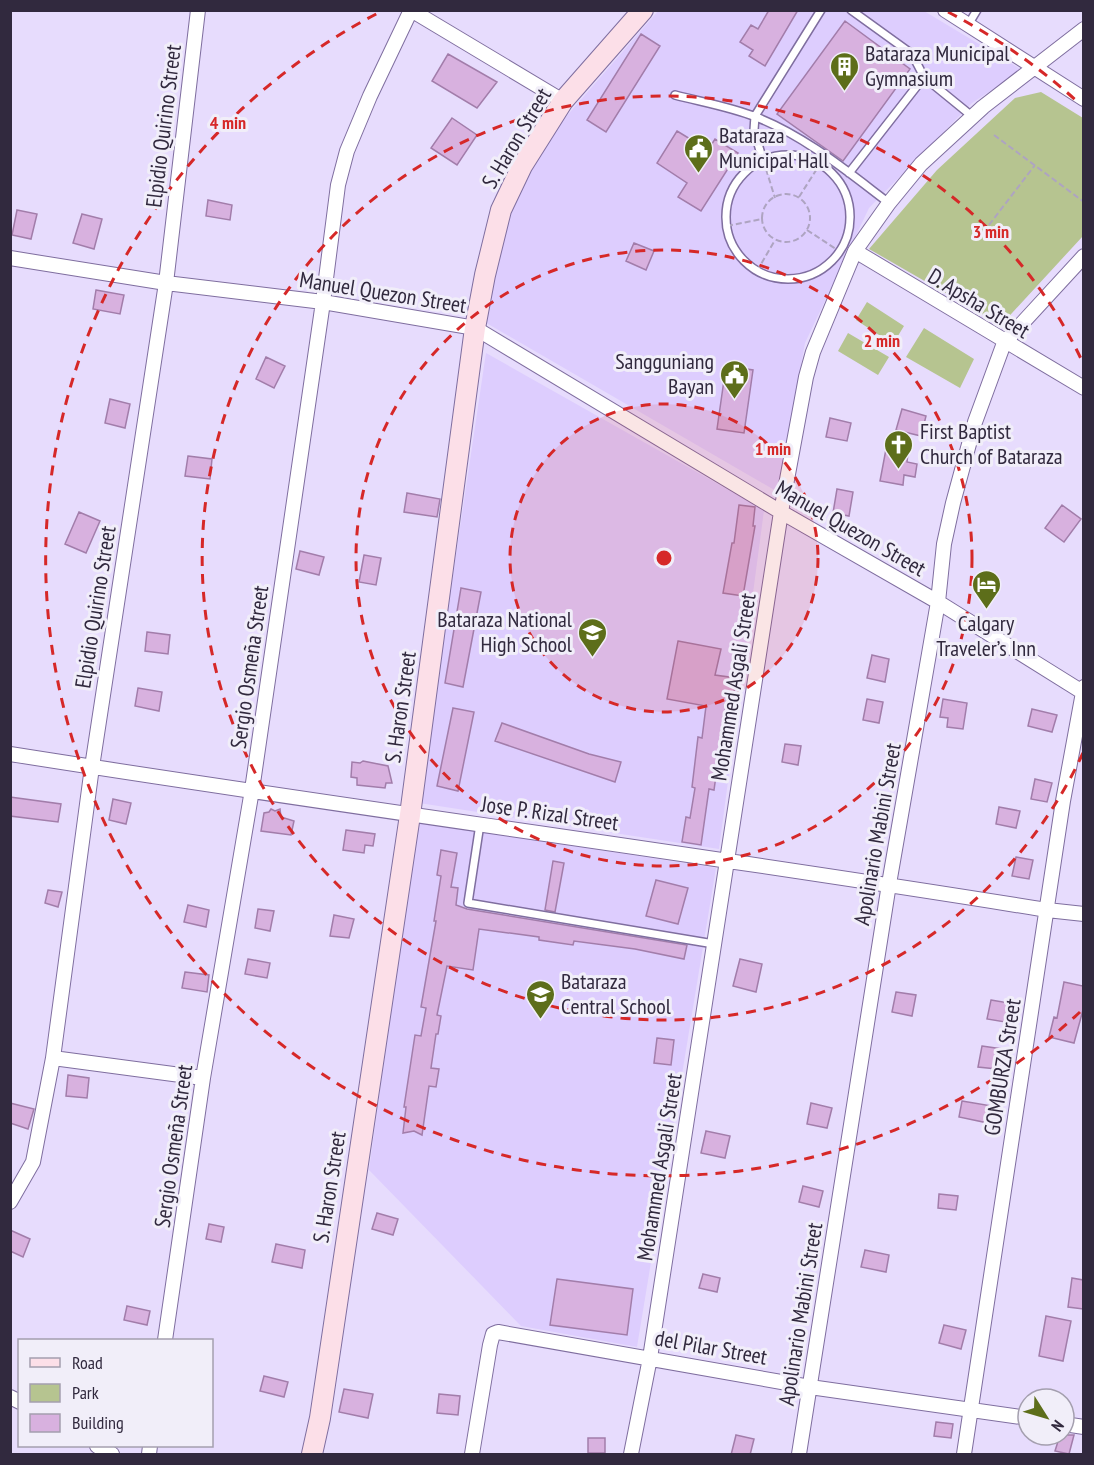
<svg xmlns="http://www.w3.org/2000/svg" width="1094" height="1465" viewBox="0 0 1094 1465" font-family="'PT Sans Narrow',sans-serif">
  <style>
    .built { fill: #ddcdfe }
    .green { fill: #b6c490 }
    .building { fill: #d8b1df; stroke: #a27daa; stroke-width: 1.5 }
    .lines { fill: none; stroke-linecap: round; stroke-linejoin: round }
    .lane-casing { stroke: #7f6e9f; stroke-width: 10 }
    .street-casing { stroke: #7f6e9f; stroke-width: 16 }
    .secondary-casing { stroke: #7f6e9f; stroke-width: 22 }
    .path { stroke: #aea4c1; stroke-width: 2; stroke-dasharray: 6 3; stroke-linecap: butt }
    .lane { stroke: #fff; stroke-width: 7 }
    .street { stroke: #fff; stroke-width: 14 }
    .secondary { stroke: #fcdfe8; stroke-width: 20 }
    .ring { fill: none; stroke: #d62828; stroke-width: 3; stroke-dasharray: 10 8 }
    .labels { text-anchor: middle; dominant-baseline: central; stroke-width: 6; stroke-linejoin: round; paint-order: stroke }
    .poi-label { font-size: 22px; fill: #31293e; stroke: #f1eef9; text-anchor: start }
    .street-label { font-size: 22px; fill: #31293e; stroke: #f1eef9 }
    .centre { fill: #d62828; stroke: #f1eef9; stroke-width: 3 }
    .ring-label { font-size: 18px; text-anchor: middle; font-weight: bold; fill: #d62828; stroke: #f1eef9; stroke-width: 6; stroke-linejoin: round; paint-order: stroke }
  </style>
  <rect width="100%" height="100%" fill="#e7dcfd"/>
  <!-- built -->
  <path class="built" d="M658 11H924L1022 70 972 103 869 208 805 343 778 492 483 321 515 198 558 126Z
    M486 353 764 510 719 849 419 803Z
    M417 822 716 868 637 1347 521 1326 369 1170Z"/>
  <!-- green -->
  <path class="green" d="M1041 92 1083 118V236L1001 325 869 249 937 170 1015 98Z
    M867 302 904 326 893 344 856 320Z
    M924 328 974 359 960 388 906 357Z
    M848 333 889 357 878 375 838 351Z"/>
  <!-- building -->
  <path class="building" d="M769 10H798L765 66 749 56 753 50 740 42 751 25 758 29Z
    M845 21 910 69 843 161 777 114Z
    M641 34 660 46 606 132 587 120Z
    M448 54 497 82 477 108 432 81Z
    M452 118 477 135 457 165 431 148Z
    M677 131 708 150 715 139 738 153 701 211 678 197 687 183 657 163Z
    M208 200 232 205 230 220 206 216Z
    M17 210 37 214 31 239 12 235Z
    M82 214 102 219 94 249 73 243Z
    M634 243 654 251 646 270 626 261Z
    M96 290 124 295 120 314 93 309Z
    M266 357 285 366 274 388 256 379Z
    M726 366 753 370 744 433 717 429Z
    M110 399 130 404 125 428 105 423Z
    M902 409 926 416 921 436 896 430Z
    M830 418 851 423 847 441 826 437Z
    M886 449 908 453 907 462 917 464 915 477 904 475 903 485 880 481Z
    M188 456 212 459 210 479 185 476Z
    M837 489 853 492 849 516 833 513Z
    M407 493 440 499 437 517 404 512Z
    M739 505 755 507 753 526H755L743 596 723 593 732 543H734Z
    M1062 505 1081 519 1064 542 1045 528Z
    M79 512 100 521 86 553 65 544Z
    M300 551 324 557 319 575 296 569Z
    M364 555 381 558 376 585 359 582Z
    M461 588 481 592 463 687 445 683Z
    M147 632 170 635 168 654 145 651Z
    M678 641 721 649 715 675 736 678 733 698 727 697 714 790 709 789 701 845 682 842 686 817 690 818 695 788 692 787 698 737 702 738 706 706 667 699Z
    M872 655 889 659 885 682 867 678Z
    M138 688 162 692 159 711 135 706Z
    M867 699 883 702 879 723 863 720Z
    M943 699 967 703 963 729 947 727 948 718 940 717Z
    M453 708 474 712 458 791 437 786Z
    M1032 709 1057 715 1052 732 1028 726Z
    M502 723 589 754 621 762 615 782 495 741Z
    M785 744 801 746 798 765 782 762Z
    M363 761 388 766 392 783H386L385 788 357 785V778L351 777 352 762 360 763Z
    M1035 779 1052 783 1047 802 1031 799Z
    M10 797 61 804 58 822 10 816Z
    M113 799 131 803 126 824 109 820Z
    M999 807 1020 811 1016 828 996 824Z
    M271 809 275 811 280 809 281 817 294 821 291 835 261 831 264 813 269 812Z
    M346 830 375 834 373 846 365 845 364 853 343 850Z
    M441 850 457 853 451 887 458 888 456 905 467 909 687 945 684 959 635 949 574 941 573 945 539 940V937L479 929 473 970 447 966 437 1015 441 1016 438 1034H436L431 1068 439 1069 436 1087 429 1086 422 1135 414 1131 403 1133 406 1107H404L415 1035 421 1036 426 1008 421 1007 436 921H434L441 876 437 875Z
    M1016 857 1033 860 1029 879 1012 876Z
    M553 861 564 863 555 912 545 910Z
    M656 880 688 888 678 924 646 916Z
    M48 890 62 892 58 907 45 903Z
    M188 905 209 910 206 927 184 922Z
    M258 909 274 911 270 931 255 928Z
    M334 915 354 919 349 938 330 936Z
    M248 959 270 963 267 978 245 974Z
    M740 959 762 964 756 992 733 986Z
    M185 972 209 975 207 992 182 988Z
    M1064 982 1083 986V1010L1074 1043 1049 1037 1054 1017 1057 1018Z
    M896 992 916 995 912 1016 892 1012Z
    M991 1000 1015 1004 1011 1023 987 1019Z
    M657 1038 674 1040 671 1065 654 1063Z
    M982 1046 1009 1050 1006 1070 978 1067Z
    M68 1075 89 1078 87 1098 66 1096Z
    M962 1101 992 1106 988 1123 959 1117Z
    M10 1103 34 1109 28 1129 10 1123Z
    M811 1103 832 1108 827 1128 807 1124Z
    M706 1131 730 1136 725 1158 701 1153Z
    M803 1186 823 1191 819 1207 799 1202Z
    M939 1194 958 1196 956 1210 938 1208Z
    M377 1213 398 1219 393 1235 372 1229Z
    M209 1224 224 1227 221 1242 206 1239Z
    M10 1230 30 1239 23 1257 10 1251Z
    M276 1244 305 1250 302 1268 272 1262Z
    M865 1250 889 1255 886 1272 861 1267Z
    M703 1274 720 1278 717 1292 699 1288Z
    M1072 1278 1083 1280V1309L1068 1307Z
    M557 1279 633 1289 627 1335 550 1325Z
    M127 1306 150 1311 147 1325 124 1320Z
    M1046 1316 1071 1321 1063 1361 1039 1356Z
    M944 1325 966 1330 961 1349 939 1343Z
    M264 1376 288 1382 284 1397 260 1391Z
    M344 1389 373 1394 368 1418 339 1412Z
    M439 1394 460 1396 458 1415 437 1413Z
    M936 1422 953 1424 951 1438 934 1436Z
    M736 1435 754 1439 750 1455H731Z
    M1060 1435H1074L1069 1454 1055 1451Z
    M588 1438H605V1453H588Z"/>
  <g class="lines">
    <defs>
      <path id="lane" d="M851 10 912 54 924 77 973 117
        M968 25 977 10
        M675 95C702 102 731 107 756 117 805 136 848 172 889 203
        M726 217a62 62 0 1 1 124 0a62 62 0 1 1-124 0Z
        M763 161 754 130 755 116 821 10
        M849 173 924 77
        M480 824 468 903 714 944"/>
      <path id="street" d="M411 10 563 101
        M945 10 1084 99
        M855 251 1084 388
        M10 258 166 283 323 302 475 328 781 512 938 602 1084 693
        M10 754C356 809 702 854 1047 910L1084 914
        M53 1058 203 1078
        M10 1202 33 1162 53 1058 92 767 166 283 198 10
        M165 1340 203 1078 252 790 323 302 338 185 347 151 370 96 411 10
        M10 1397 20 1402
        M1064 1424 1084 1427
        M97 1446 112 1454
        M149 1454 150 1446
        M472 1454 490 1345 493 1334 498 1332 810 1387 1028 1418
        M631 1454 650 1358 781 512 806 377 813 352 855 251 889 203 921 164 983 107 1084 29
        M799 1454 889 884 938 602 944 544 953 503 975 422 1004 343 1084 256
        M964 1454 1063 801 1084 687"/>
      <path id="secondary" d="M312 1454 320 1418 410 815 475 328 485 275 501 210 522 166 563 101 643 10"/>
    </defs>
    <!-- lane casing -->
    <use href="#lane" class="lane-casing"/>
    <!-- street casing -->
    <use href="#street" class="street-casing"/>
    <!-- secondary casing -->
    <use href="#secondary" class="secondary-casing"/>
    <!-- path -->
    <path class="path" d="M994 135 1084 202
      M766 169 775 198
      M762 218a24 24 0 1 1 48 0a24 24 0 1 1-48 0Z
      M799 197 820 164
      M989 225 1035 165
      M727 226 762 219
      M807 230 839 251
      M757 271 775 240"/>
    <!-- lane -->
    <use href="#lane" class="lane"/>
    <!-- street -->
    <use href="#street" class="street"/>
    <!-- secondary -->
    <use href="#secondary" class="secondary"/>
  </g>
  <!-- distance rings -->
  <circle cx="664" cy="558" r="154" fill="#d62828" fill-opacity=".12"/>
  <g class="ring">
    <circle cx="664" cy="558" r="154"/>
    <circle cx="664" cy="558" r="308"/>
    <path d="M1083 753A462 462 0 1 1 1083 363"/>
    <path d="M1080 1012A616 616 0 1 1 380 12M948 12A616 616 0 0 1 1080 104"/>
  </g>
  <!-- icons -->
  <defs>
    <symbol id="building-pin" viewBox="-11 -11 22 30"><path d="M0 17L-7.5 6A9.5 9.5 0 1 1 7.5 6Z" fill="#5d6e1a" stroke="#f1eef9"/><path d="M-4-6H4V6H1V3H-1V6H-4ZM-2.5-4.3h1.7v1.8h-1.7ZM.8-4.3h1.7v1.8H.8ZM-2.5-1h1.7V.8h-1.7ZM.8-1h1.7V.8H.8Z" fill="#fff"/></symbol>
    <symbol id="civic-pin" viewBox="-11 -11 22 30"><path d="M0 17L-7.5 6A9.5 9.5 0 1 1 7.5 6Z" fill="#5d6e1a" stroke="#f1eef9"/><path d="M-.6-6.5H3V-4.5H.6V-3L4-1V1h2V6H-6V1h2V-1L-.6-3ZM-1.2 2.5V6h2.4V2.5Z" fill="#fff"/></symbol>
    <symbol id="church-pin" viewBox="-11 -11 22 30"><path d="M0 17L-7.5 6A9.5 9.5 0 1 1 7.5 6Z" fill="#5d6e1a" stroke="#f1eef9"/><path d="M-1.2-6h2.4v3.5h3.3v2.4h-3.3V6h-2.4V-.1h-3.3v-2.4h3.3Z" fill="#fff"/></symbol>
    <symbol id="hotel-pin" viewBox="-11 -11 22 30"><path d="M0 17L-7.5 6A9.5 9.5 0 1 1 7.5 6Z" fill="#5d6e1a" stroke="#f1eef9"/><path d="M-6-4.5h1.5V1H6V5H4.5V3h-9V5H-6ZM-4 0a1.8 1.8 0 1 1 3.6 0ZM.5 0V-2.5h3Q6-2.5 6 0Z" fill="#fff"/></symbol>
    <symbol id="school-pin" viewBox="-11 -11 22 30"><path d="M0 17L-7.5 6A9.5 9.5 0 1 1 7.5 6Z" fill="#5d6e1a" stroke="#f1eef9"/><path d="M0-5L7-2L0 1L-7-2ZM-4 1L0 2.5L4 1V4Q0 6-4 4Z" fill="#fff"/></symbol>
  </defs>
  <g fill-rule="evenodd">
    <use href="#building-pin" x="828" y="50" width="33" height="45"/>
    <use href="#civic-pin" x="682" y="132" width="33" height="45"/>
    <use href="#civic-pin" x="718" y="358" width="33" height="45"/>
    <use href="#church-pin" x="882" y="428" width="33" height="45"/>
    <use href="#hotel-pin" x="970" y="568" width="33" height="45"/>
    <use href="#school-pin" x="576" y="616" width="33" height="45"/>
    <use href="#school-pin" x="524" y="978" width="33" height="45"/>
  </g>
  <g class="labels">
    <!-- poi labels -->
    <g class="poi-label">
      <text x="865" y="53">Bataraza Municipal<tspan x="865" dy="25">Gymnasium</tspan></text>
      <text x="719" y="135">Bataraza<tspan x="719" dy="25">Municipal Hall</tspan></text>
      <text x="714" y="361" text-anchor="end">Sangguniang<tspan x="714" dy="25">Bayan</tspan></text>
      <text x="920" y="431">First Baptist<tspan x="920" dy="25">Church of Bataraza</tspan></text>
      <text x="572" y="619" text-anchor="end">Bataraza National<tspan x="572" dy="25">High School</tspan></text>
      <text x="986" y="623" text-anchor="middle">Calgary<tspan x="986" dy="25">Traveler’s Inn</tspan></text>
      <text x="561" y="981">Bataraza<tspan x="561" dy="25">Central School</tspan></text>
    </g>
    <!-- street labels -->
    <g class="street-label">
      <text transform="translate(163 126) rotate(-83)">Elpidio Quirino Street</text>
      <text transform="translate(516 138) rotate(-59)">S. Haron Street</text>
      <text transform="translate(383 292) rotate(9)">Manuel Quezon Street</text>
      <text transform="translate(979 303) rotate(31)">D. Apsha Street</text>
      <text transform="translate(851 528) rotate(30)">Manuel Quezon Street</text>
      <text transform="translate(95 607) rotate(-81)">Elpidio Quirino Street</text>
      <text transform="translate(249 667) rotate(-82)">Sergio Osmeña Street</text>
      <text transform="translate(733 687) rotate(-81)">Mohammed Asgali Street</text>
      <text transform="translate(400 707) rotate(-82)">S. Haron Street</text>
      <text transform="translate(550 813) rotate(8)">Jose P. Rizal Street</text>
      <text transform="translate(877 834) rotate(-80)">Apolinario Mabini Street</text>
      <text transform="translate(1002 1067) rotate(-81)">GOMBURZA Street</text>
      <text transform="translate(173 1146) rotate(-82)">Sergio Osmeña Street</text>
      <text transform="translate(659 1167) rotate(-81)">Mohammed Asgali Street</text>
      <text transform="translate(329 1187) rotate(-81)">S. Haron Street</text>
      <text transform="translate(800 1314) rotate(-81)">Apolinario Mabini Street</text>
      <text transform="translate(711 1347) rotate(10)">del Pilar Street</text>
    </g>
  </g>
  <circle cx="664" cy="558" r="9" class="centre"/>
  <g class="ring-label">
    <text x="228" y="129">4 min</text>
    <text x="991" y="238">3 min</text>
    <text x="882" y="347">2 min</text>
    <text x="773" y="455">1 min</text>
  </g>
  <!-- border -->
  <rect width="1094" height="1465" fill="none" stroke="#31293e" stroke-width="24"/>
  <!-- legend -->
  <rect x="18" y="1339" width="195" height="108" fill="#f1eef9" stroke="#a49fae" stroke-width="1.5"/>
  <rect x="30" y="1358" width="30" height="9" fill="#fcdfe8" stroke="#a49fae" stroke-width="1.5"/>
  <text x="72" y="1369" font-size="18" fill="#31293e">Road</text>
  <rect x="30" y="1384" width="30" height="18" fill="#b6c490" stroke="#a49fae" stroke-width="1.5"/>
  <text x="72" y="1399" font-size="18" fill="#31293e">Park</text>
  <rect x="30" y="1414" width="30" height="18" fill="#d8b1df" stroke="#a49fae" stroke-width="1.5"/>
  <text x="72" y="1429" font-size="18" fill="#31293e">Building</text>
  <!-- north arrow -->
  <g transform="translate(1046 1417) rotate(127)"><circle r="28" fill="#f1eef9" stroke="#a49fae" stroke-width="1.5"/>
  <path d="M0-4.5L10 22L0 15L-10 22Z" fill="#5d6e1a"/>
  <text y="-9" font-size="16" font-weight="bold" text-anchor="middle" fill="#31293e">N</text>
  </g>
</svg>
